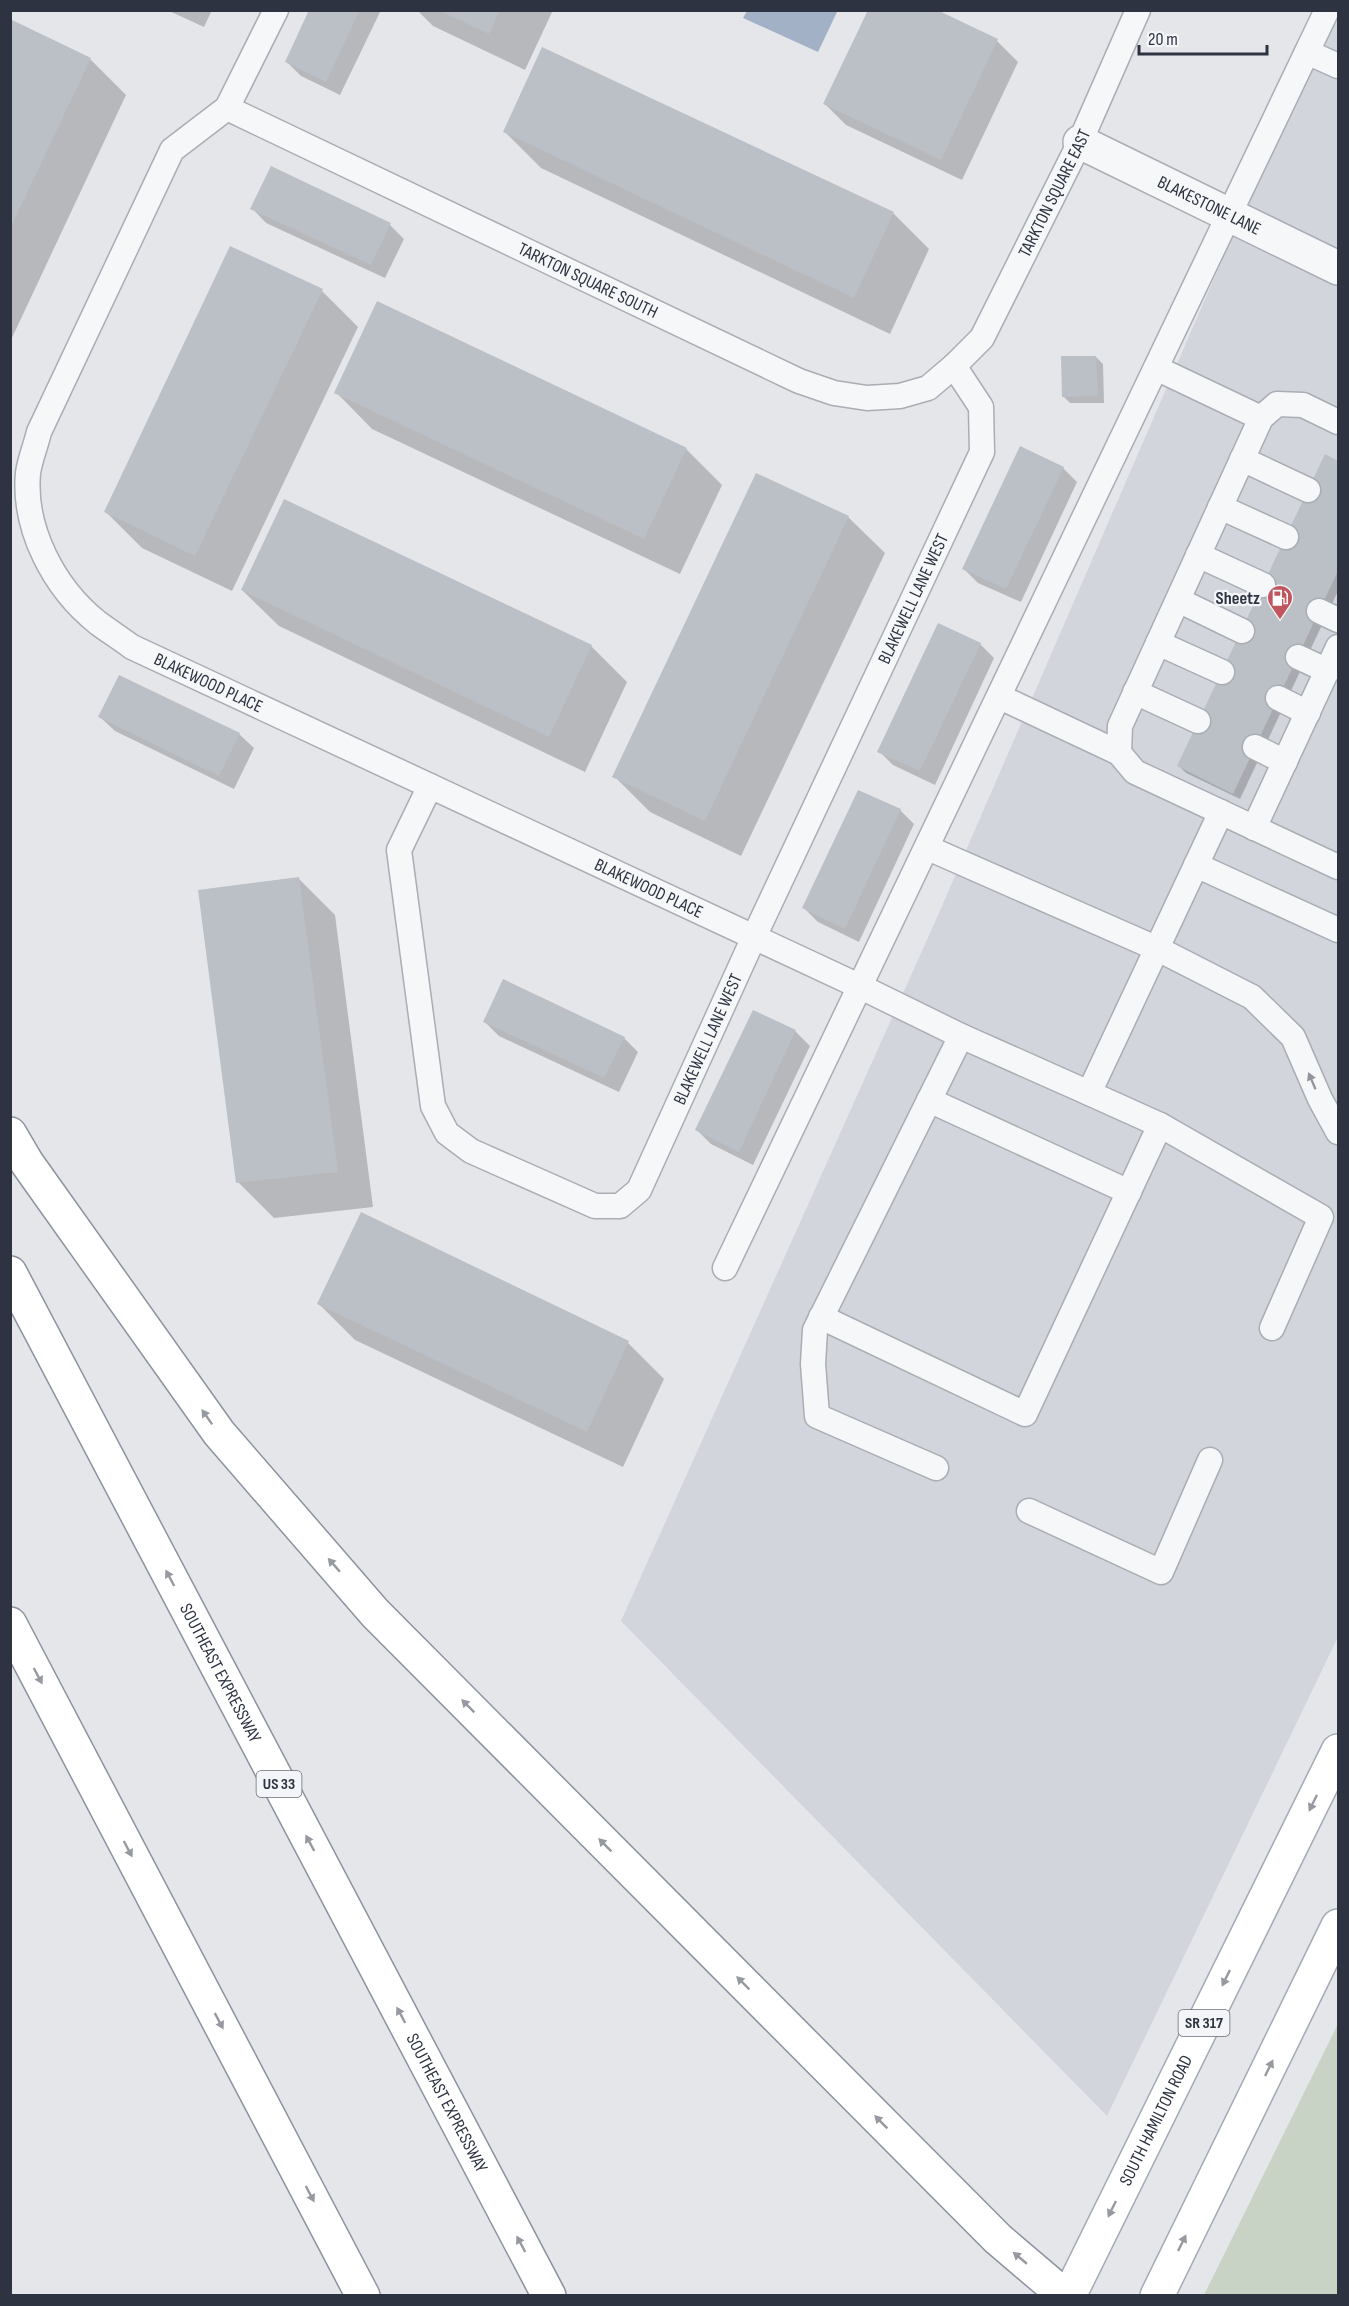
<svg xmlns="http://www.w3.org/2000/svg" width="1349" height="2306" viewBox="0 0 1349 2306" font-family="'Sofia Sans Condensed',sans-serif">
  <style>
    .built { fill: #d2d5dc }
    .green { fill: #c8d3c6 }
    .water { fill: #a2b1c6 }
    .shadow { fill: #0003 }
    .building { fill: #bbbfc6 }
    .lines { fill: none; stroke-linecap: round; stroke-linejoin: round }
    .lane-casing { stroke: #a9adb4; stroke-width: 27 }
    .street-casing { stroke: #a9adb4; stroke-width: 36 }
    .primary-casing { stroke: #a4aab5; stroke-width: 36 }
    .highway-casing { stroke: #8c929f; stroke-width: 36 }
    .lane { stroke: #f6f7f9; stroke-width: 24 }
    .street { stroke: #f6f7f9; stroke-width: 33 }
    .primary { stroke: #fff; stroke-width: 33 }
    .highway { stroke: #fff; stroke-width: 33 }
    .oneway { fill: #92959d }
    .oneway2 { fill: #9699a0 }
    .labels { text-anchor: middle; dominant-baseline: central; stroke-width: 4.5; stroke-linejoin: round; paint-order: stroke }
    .shield { fill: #f3f5f8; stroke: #686d78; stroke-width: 1.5 }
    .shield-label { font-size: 16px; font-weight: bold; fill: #2d3341 }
    .street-label { font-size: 18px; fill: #2d3341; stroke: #f3f5f8 }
    .poi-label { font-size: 18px; font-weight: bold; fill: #2d3341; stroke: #f3f5f8; text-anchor: end }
  </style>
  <rect width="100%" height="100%" fill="#e4e6ea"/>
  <!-- built -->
  <path class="built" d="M1330 11H1338V1637L1107 2116 621 1621 935 922Z"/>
  <!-- green -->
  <path class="green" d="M1338 2024V2295H1204Z"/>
  <!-- water -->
  <path class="water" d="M834 10 837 12 818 52 743 18 747 11Z"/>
  <!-- shadow -->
  <path class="shadow" d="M167 10H212L204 27Z
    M310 10H381L340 95 301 76 286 61Z
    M417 10H553L525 70 433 26Z
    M10 21 90 59 126 95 10 342Z
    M997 41 1018 62 962 180 846 125 825 104Z
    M505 132 893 213 929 249 890 334 541 168Z
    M271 168 390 225 404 239 385 278 266 223 252 208Z
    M322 291 358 327 232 591 142 548 106 512Z
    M1096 357 1103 364 1104 403H1070L1063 396Z
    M336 392 686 449 722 485 680 574 372 429Z
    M1326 456 1338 463V591L1240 799 1186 773 1179 766Z
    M1063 468 1077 482 1021 602 978 583 964 569Z
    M848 517 885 553 741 856 650 812 614 776Z
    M242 590 591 646 627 682 585 772 279 626Z
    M980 644 994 658 935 785 893 765 879 751Z
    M100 717 239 734 254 748 234 789 115 731Z
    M900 810 914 824 859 942 818 922 804 908Z
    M298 878 335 915 373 1207 274 1218 238 1182Z
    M485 1022 624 1038 638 1052 619 1092 499 1036Z
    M795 1031 810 1046 753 1165 711 1144 697 1130Z
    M319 1304 628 1343 664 1379 623 1467 355 1340Z"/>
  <!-- building -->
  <path class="building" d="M309 10H360L326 82 285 62Z
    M438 10H500L489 34Z
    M868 10H937L998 39 941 160 823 104Z
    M10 19 91 58 10 229Z
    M542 47 894 212 854 298 503 132Z
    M271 166 391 223 371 265 250 209Z
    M230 246 323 289 195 556 104 512Z
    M377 301 687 448 644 539 334 393Z
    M1061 356H1096L1098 396 1062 397Z
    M1020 446 1064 467 1006 589 962 569Z
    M1325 454 1338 461V571L1233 794 1177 766Z
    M756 473 849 516 705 821 612 777Z
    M284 499 592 645 549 737 241 590Z
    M938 623 981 643 920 771 877 752Z
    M119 675 240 733 219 776 98 717Z
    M858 790 901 809 845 929 802 908Z
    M299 877 338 1172 236 1183 198 890Z
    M503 979 625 1037 604 1078 483 1022Z
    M753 1010 796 1030 739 1152 695 1130Z
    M361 1212 629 1341 587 1432 317 1304Z"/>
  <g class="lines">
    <defs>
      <g id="lane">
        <path id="s1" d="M276 10 227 108 172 150 39 432C36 445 30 459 28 473 23 529 54 588 98 623 109 631 121 639 132 647L861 987 961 1036 1089 1093 1221 812"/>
        <path d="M1307 52 1338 66"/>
        <path id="s2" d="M227 108 799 381 834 393 867 398 900 396 928 388 954 366 982 338 1080 142 1138 10"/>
        <path d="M1156 368 1261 418"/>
        <path d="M1338 422 1303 405 1277 404 1261 418 1120 726 1119 753 1135 772 1338 867"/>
        <path d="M1242 459 1308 490"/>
        <path d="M1220 507 1286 537"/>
        <path d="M1198 555 1263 585"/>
        <path d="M1178 600 1242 631"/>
        <path d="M1319 611 1338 620"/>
        <path d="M1158 643 1222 672"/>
        <path d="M1298 657 1328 671"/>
        <path d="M1135 692 1198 721"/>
        <path d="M1000 697 1119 753"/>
        <path d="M1278 698 1308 713"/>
        <path d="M1255 747 1285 762"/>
        <path id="s3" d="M430 786 399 850 433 1106 447 1133 471 1151 595 1206H620L639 1190 754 937 982 452 981 407 954 366"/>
        <path d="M1254 828 1338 647"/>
        <path d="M928 848 1158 949 1252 997 1293 1037 1320 1099 1338 1132"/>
        <path d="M1196 865 1338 930"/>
        <path d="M1089 1093 1160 1125 1321 1217 1272 1328"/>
        <path d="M929 1100 1129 1192"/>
        <path d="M725 1268 1327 10"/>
        <path d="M821 1317 1025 1414 1160 1125"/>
        <path d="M936 1468 817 1416 813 1364 815 1330 961 1036"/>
        <path d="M1029 1511 1161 1572 1210 1460"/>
      </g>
      <g id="street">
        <path id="s4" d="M1080 142 1338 268"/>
      </g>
      <g id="primary">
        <path id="s5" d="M1069 2296 1338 1751"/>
        <path d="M1157 2296 1338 1926"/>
      </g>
      <g id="highway">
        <path d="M10 1134 27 1163 219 1433 375 1613 998 2239 1065 2296"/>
        <path id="s6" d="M10 1273 549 2296"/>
        <path d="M10 1624 363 2296"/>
      </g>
    </defs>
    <!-- lane casing -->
    <use href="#lane" class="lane-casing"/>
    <!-- street casing -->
    <use href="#street" class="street-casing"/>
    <!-- primary casing -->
    <use href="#primary" class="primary-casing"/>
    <!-- highway casing -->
    <use href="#highway" class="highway-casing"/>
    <!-- lane -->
    <use href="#lane" class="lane"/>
    <!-- street -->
    <use href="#street" class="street"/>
    <!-- primary -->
    <use href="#primary" class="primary"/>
    <!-- highway -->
    <use href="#highway" class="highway"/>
  </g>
  <!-- one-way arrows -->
  <defs><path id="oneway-solid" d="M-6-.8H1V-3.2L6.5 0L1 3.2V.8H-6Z" transform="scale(1.5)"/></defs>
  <use class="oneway" href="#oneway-solid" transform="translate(1312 1081) rotate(-113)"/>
  <g class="oneway2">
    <use href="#oneway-solid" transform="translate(207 1417) rotate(-125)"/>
    <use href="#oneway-solid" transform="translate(334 1565) rotate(-131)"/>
    <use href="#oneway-solid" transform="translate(170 1578) rotate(-118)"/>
    <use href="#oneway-solid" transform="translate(38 1676) rotate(62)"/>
    <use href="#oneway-solid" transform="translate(468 1706) rotate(-135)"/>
    <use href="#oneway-solid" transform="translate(1313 1803) rotate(116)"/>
    <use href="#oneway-solid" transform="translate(310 1843) rotate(-118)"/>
    <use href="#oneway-solid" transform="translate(605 1845) rotate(-135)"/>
    <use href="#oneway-solid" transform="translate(128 1849) rotate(62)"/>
    <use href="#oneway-solid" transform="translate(1226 1978) rotate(116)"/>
    <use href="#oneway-solid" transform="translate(743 1983) rotate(-135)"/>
    <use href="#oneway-solid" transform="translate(401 2015) rotate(-118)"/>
    <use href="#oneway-solid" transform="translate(219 2021) rotate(62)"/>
    <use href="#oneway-solid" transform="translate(1269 2068) rotate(-64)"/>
    <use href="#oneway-solid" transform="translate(881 2122) rotate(-135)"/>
    <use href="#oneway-solid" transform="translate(310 2194) rotate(62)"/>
    <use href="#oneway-solid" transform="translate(1112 2209) rotate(116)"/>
    <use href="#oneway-solid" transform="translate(1182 2243) rotate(-64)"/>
    <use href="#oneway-solid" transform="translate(521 2244) rotate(-118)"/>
    <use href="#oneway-solid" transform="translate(1020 2258) rotate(-140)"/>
  </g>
  <!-- icons -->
  <defs>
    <symbol id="fuel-pin" viewBox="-11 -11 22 30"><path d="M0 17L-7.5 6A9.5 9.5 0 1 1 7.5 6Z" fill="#c2565f" stroke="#f3f5f8"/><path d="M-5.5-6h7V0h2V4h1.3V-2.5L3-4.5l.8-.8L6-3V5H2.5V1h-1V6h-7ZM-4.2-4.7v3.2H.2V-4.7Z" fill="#fff"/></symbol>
  </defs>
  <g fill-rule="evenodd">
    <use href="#fuel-pin" x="1265" y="583" width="30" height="40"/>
  </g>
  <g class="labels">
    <!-- shield labels -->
    <g class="shield">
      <rect x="256.5" y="1771" width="45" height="26" rx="4.5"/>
      <rect x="1178.5" y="2010" width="51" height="26" rx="4.5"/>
    </g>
    <g class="shield-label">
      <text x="279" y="1784">US 33</text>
      <text x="1204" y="2023">SR 317</text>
    </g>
    <!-- street labels -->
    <g class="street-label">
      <text stroke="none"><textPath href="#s2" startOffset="1002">TARKTON SQUARE EAST</textPath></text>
      <text stroke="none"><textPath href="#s4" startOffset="144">BLAKESTONE LANE</textPath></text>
      <text stroke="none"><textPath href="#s2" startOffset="400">TARKTON SQUARE SOUTH</textPath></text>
      <text stroke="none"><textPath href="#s3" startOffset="1227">BLAKEWELL LANE WEST</textPath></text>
      <text stroke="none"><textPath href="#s1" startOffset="831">BLAKEWOOD PLACE</textPath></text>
      <text stroke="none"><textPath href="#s1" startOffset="1317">BLAKEWOOD PLACE</textPath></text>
      <text stroke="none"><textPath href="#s3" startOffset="741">BLAKEWELL LANE WEST</textPath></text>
      <text stroke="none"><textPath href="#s6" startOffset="452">SOUTHEAST EXPRESSWAY</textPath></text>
      <text stroke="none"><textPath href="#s6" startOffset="938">SOUTHEAST EXPRESSWAY</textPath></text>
      <text stroke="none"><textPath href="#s5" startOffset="196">SOUTH HAMILTON ROAD</textPath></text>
    </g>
    <!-- poi labels -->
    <g class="poi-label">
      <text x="1260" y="598">Sheetz</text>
    </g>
  </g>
  <!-- border -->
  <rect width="1349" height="2306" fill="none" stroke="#2d3341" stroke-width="24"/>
  <!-- scale -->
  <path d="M1139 45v9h128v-9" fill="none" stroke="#2d3341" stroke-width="3"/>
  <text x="1148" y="45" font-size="18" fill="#2d3341" stroke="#f3f5f8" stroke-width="4.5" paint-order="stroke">20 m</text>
</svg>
